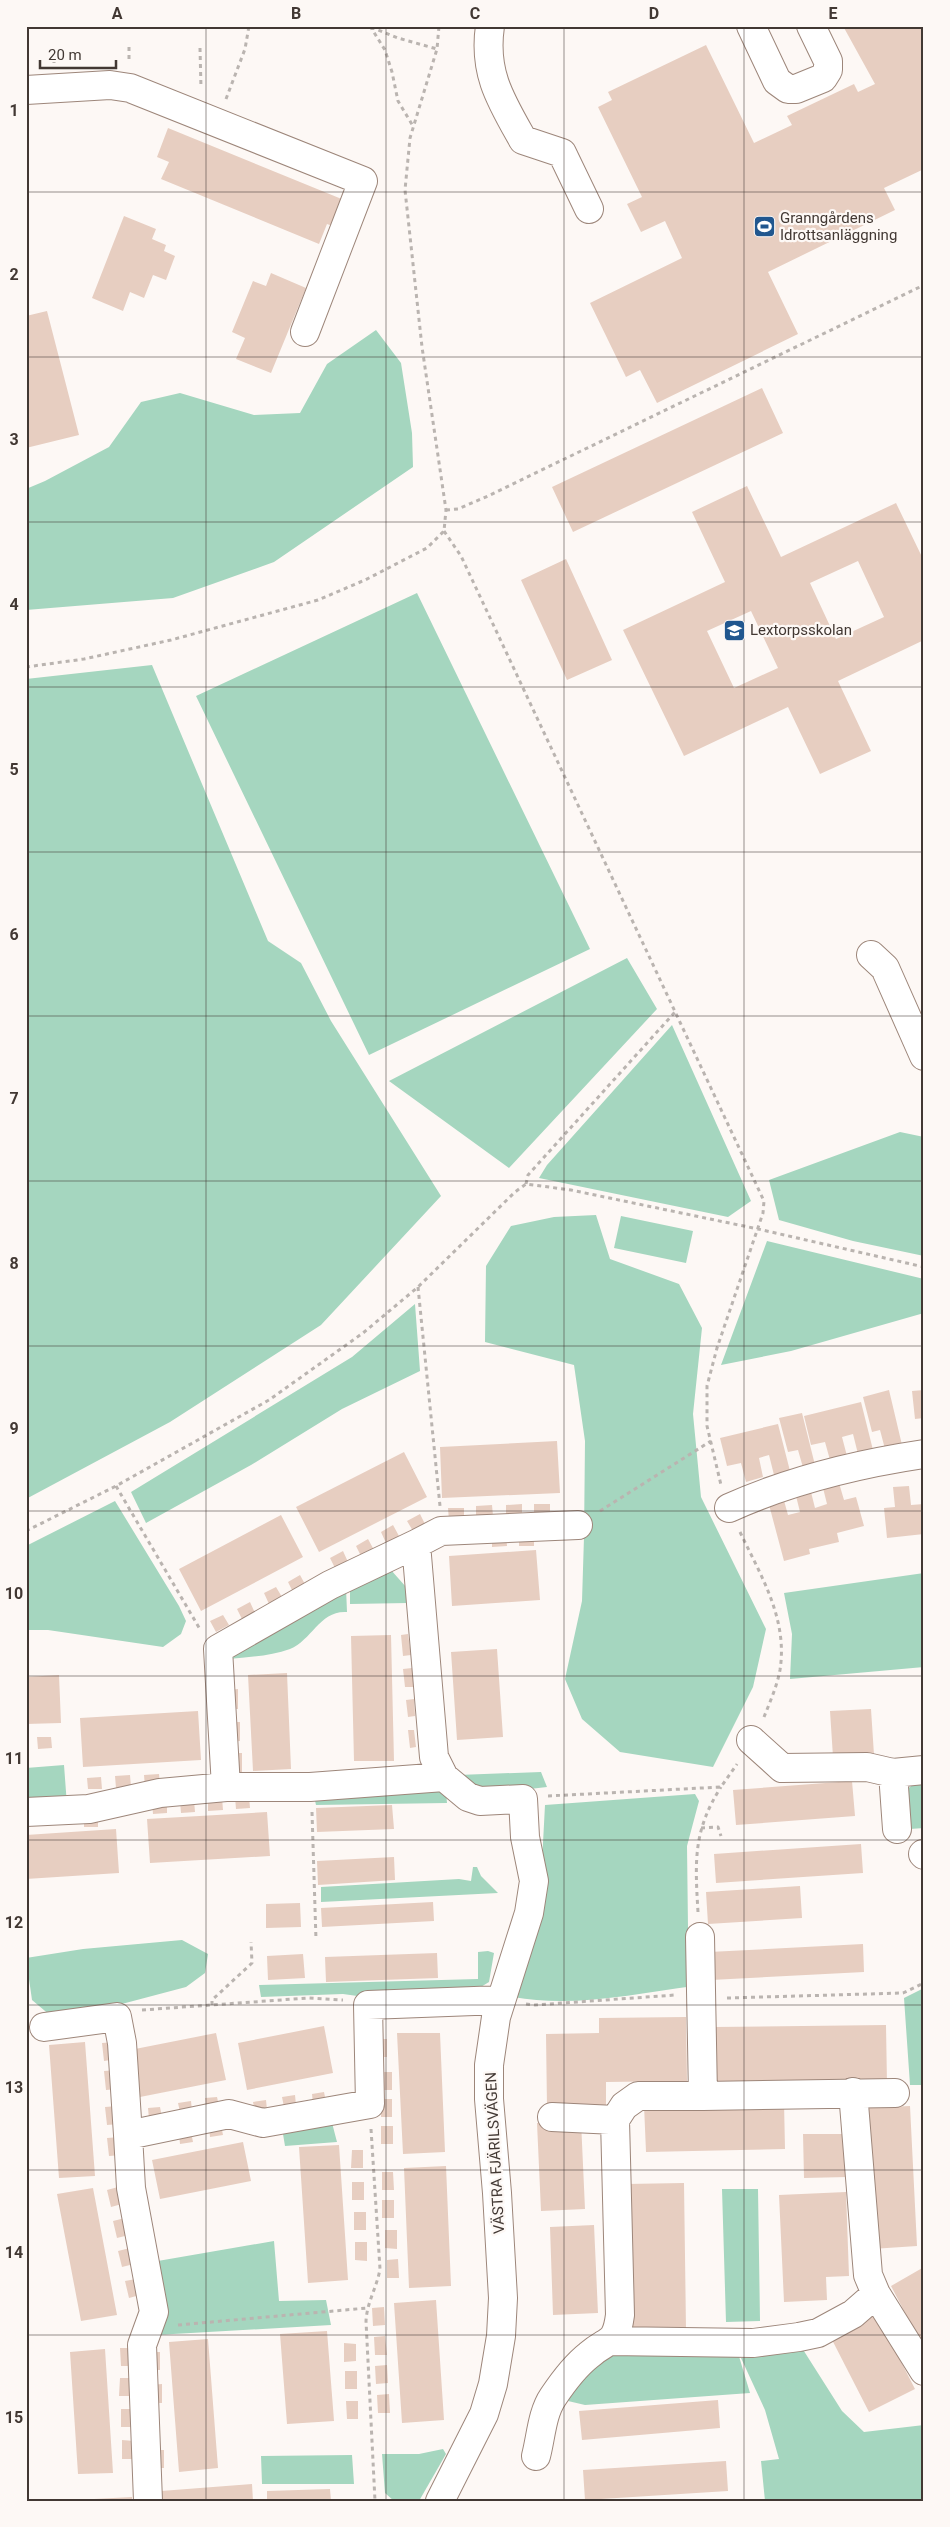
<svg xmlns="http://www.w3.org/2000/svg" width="950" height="2527" viewBox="0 0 950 2527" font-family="Roboto,sans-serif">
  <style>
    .green { fill: #a5d6bf }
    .building { fill: #e7cec1; fill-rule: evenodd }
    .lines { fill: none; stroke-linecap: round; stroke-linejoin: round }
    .minor-casing { stroke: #9d867a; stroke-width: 30 }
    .path { stroke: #bab4b0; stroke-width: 3; stroke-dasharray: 4 4; stroke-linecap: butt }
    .minor { stroke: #fff; stroke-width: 28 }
    .grid { fill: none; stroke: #423833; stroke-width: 1; stroke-opacity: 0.55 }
    .labels { text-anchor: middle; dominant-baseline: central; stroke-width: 4.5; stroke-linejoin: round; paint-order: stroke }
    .poi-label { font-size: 15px; fill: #423833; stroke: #fdf8f5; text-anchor: start }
    .street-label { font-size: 15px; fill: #423833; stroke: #fdf8f5 }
    .neatline { fill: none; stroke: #423833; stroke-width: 2 }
    .grid-label { font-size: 16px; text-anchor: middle; font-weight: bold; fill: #423833 }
  </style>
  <rect width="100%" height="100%" fill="#fdf8f5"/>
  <!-- green -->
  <path class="green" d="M376 330 401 363 412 433 413 467 274 562 173 598 26 610V489L45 481 109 447 141 402 180 393 254 415 300 413 327 364Z
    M417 593 590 949 369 1055 196 696Z
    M152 665 268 941 301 963 331 1021 441 1196 321 1325 170 1422 26 1499V679Z
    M627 958 657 1009 509 1168 389 1081Z
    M672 1025 751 1201 728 1217 539 1178 547 1165Z
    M900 1132 924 1137V1256L853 1241 779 1220 769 1180Z
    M596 1215 610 1259 679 1284 702 1328 693 1414 701 1497 766 1629 753 1687 713 1767 620 1752 582 1719 565 1679 582 1601 584 1537 585 1441 574 1365 485 1342 486 1266 511 1226 554 1217Z
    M621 1216 693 1231 686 1263 614 1248Z
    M767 1241 924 1279V1313L791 1351 721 1365Z
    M415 1304 420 1371 342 1409 251 1465 146 1523 131 1492 352 1357Z
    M115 1501 179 1606 186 1621 181 1634 163 1647 48 1630H26V1546Z
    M391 1570 406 1587 408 1603 350 1604V1584Z
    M924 1573V1667L790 1679 792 1634 784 1593Z
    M346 1588 347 1612C320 1610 312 1640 290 1649 271 1656 249 1657 228 1659Z
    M64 1765 67 1805 26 1808V1768Z
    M541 1772 547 1787 477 1795 458 1775Z
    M918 1781H924V1828L910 1829 906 1790Z
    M433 1789 446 1792 447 1803 316 1805 314 1796Z
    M695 1794 699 1801 687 1846 688 1928 694 1986C635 1994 572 2008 513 1997L539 1919 545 1805Z
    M473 1867H477L481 1876 498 1893 321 1902V1887L459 1879 471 1881Z
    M182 1940 208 1954 205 1973 186 1987 84 2014 51 2016 32 2000 26 1958 83 1949Z
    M488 1951 494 1953 489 1982 471 1993 386 2000 343 1994 261 1997 259 1985 478 1979V1952Z
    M924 1988V2085H910L904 1998Z
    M331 2119 337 2142 285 2146 282 2128Z
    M722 2189H758L760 2321 726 2322Z
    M274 2241 279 2301 326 2300 331 2325 156 2335 152 2262Z
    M802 2348 842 2411 864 2432 924 2425V2501H765L761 2461 779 2459 765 2410 741 2358Z
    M738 2353 750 2393 585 2405 568 2401 582 2374 612 2354Z
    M443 2449 446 2454 419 2501H394L385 2493 382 2454H419Z
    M352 2455 354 2484H262L261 2456Z"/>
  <!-- building -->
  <path class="building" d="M843 26H924V169L884 188 895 210 768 272 798 334 657 403 640 370 626 377 590 303 682 258 665 221 641 232 627 204 642 197 598 107 612 100 608 92 706 45 754 143 792 125 787 116 854 84 858 92 875 84Z
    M168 128 349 202 338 228 327 224 319 244 161 179 169 162 157 157Z
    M124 216 156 229 152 239 166 245 164 251 175 256 166 280 153 275 144 298 130 292 123 311 92 298Z
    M271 273 306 288 271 373 236 359 245 338 232 332 253 281 266 286Z
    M47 311 79 435 26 448V316Z
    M762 388 783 433 573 532 552 487Z
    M747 486 781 557 896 503 924 561V640L838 681 871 751 820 774 788 707 684 756 623 630 725 582 692 512ZM858 561 884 617 836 639 810 583ZM751 611 778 668 734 688 707 631Z
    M566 559 612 660 567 680 521 580Z
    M889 1390 902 1445 885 1449 880 1430 872 1432 863 1397Z
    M924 1390V1418L915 1419 912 1391Z
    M861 1402 873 1450 858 1454 853 1434 842 1437 847 1456 830 1460 825 1442 811 1445 804 1416Z
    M802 1413 816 1469 804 1471 798 1450 788 1452 779 1418Z
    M778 1424 790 1471 774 1475 769 1455 759 1458 763 1477 746 1482 741 1463 727 1466 720 1438Z
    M557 1441 560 1493 442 1498 440 1447Z
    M404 1452 427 1497 319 1552 296 1507Z
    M839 1483 844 1500 856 1497 864 1526 837 1533 839 1542 809 1549 810 1554 784 1561 768 1501 783 1497 788 1515 800 1512 796 1496 811 1492 815 1508 827 1504 823 1488Z
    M909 1486 911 1505 924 1504V1534L887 1538 884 1508 895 1507 893 1487Z
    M522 1504V1515L506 1516V1505Z
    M534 1504H550V1515H534Z
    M492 1505 493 1516 476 1517V1506Z
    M448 1508H464V1520L449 1521Z
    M420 1514 425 1524 413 1531 407 1521Z
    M281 1515 303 1557 201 1611 179 1569Z
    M393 1525 399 1536 386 1543 381 1532Z
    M506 1534 507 1546 492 1547V1535Z
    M519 1534H534V1546H519Z
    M368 1539 374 1550 361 1556 356 1546Z
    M536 1550 540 1600 452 1606 449 1556Z
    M343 1551 348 1562 335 1568 330 1558Z
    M300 1575 306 1586 293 1592 288 1582Z
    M276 1587 282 1597 269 1604 264 1593Z
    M250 1602 255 1613 242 1619 237 1609Z
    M223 1615 229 1625 216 1632 210 1621Z
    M408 1634 411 1655 403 1656 401 1635Z
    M391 1635 394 1761H354L351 1636Z
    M497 1649 503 1737 457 1740 451 1652Z
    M412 1668 414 1687H405L403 1669Z
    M287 1673 291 1769 253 1771 248 1675Z
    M59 1675 61 1723 26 1724V1677Z
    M238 1689V1709H228V1690Z
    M414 1699 415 1716 408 1717 406 1700Z
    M871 1709 874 1755 833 1757 830 1711Z
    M198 1711 201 1760 83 1767 80 1718Z
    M230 1722H240V1741L230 1742Z
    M408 1730H414L416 1747 410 1748Z
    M37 1737H51L52 1748 38 1749Z
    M231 1753H242V1772H232Z
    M159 1774 160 1786 145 1787 144 1775Z
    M130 1775 131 1787 116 1788 115 1776Z
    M101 1777 102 1789H88L87 1778Z
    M852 1781 855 1816 736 1825 733 1790Z
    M235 1797H249L250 1808 236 1809Z
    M222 1798 223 1810 208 1811V1799Z
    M194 1800 195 1812 181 1813 180 1801Z
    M152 1802H167V1813L153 1814Z
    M392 1805 394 1829 317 1832 316 1808Z
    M267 1812 270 1856 150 1863 147 1819Z
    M98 1815V1827H84V1816Z
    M116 1829 119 1873 26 1879V1835Z
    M861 1844 863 1873 716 1883 714 1854Z
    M394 1857 395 1880 318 1885 317 1861Z
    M800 1886 802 1918 708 1924 706 1892Z
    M433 1902 434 1921 322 1927 321 1908Z
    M300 1903 301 1927 266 1928V1904Z
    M863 1944 864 1972 711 1980 709 1952Z
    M437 1953 438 1978 326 1982 325 1957Z
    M303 1954 305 1978 268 1980 267 1956Z
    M686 2017 687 2081 606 2082V2107L547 2108 546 2034 599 2033V2018Z
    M886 2025 887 2084 715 2085 714 2027Z
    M324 2026 333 2073 247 2090 238 2043Z
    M216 2033 226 2080 140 2097 130 2050Z
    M397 2033H440L445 2152 403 2154Z
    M375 2039H387V2057H375Z
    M85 2042 95 2176 59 2178 49 2045Z
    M115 2042 117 2059 104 2061 102 2043Z
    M117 2070 119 2089 106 2090 104 2071Z
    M380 2072H392V2090H380Z
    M324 2092 326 2102 313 2104 312 2094Z
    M295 2095 296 2105 284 2107 282 2097Z
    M217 2097 219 2106 206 2108 205 2098Z
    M380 2099H392V2117H381Z
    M266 2100 267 2110 255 2112 253 2102Z
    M191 2101 192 2111 180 2112 178 2103Z
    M784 2102 785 2149 646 2152 644 2105Z
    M118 2106 119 2124 107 2125 105 2107Z
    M910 2106 917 2246 872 2249 865 2108Z
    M160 2107 162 2117 149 2119 148 2108Z
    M581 2121 585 2209 541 2211 537 2123Z
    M221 2125 223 2135 210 2137 209 2127Z
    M381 2126H393V2144H381Z
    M191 2132 193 2142 180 2144 179 2134Z
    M803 2134H848V2177L804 2178Z
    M120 2137 122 2155 109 2156 107 2138Z
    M243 2142 251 2181 160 2199 152 2160Z
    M339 2145 348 2280 308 2283 299 2147Z
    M352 2150H363V2168H351Z
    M446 2166 451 2286 409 2288 404 2168Z
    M382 2172H393L394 2190H382Z
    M352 2182H364V2200H352Z
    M684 2183 686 2329H628L626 2184Z
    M118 2187 122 2204 111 2207 107 2190Z
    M93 2188 117 2315 81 2321 57 2194Z
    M846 2192 849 2276 826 2277 827 2300 784 2302 779 2195Z
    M382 2200H394V2218H382Z
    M354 2212H366V2230H354Z
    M125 2218 129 2235 117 2238 113 2221Z
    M594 2225 598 2313 553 2315 550 2227Z
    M385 2230H397V2249L385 2248Z
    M355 2242H367V2261L355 2260Z
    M130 2248 134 2264 122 2267 118 2251Z
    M398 2259 399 2278H387V2260Z
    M924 2267V2349L891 2286Z
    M136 2279 140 2295 129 2298 125 2281Z
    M436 2300 444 2420 402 2423 394 2303Z
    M384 2307 385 2325 373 2326 372 2308Z
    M874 2309 915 2389 869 2412 828 2332Z
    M327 2331 334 2421 287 2424 280 2334Z
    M385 2336 387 2355H375L374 2337Z
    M208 2339 218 2468 179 2472 169 2342Z
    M344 2343 356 2344V2361L344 2362Z
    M120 2348H132V2366H121Z
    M105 2349 113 2473 78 2474 70 2352Z
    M149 2352H160V2370H149Z
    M387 2365 388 2383 376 2384 375 2366Z
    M345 2371H357V2389H345Z
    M120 2378H131V2396H119Z
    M162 2384V2403H150V2385Z
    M389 2394 390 2413H378L377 2395Z
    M718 2400 720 2428 582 2440 579 2411Z
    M346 2401H358V2419H347Z
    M121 2409H132V2427H121Z
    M122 2440 134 2441V2459H122Z
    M152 2450H164V2468H152Z
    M726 2461 728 2491 585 2500 583 2470Z
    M252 2484 253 2501H162L161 2491Z
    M330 2489 331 2501H267V2491Z
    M132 2497V2501H95L94 2499Z"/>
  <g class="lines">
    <defs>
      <path id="minor" d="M490 26C483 73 501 101 523 140L562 153 589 209
        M751 26 777 81 788 89H796L823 78 828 70V61L811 26
        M26 90 110 85 130 88 363 181 305 332
        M871 955 885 968 924 1056
        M729 1508C791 1480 857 1464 924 1454
        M416 1544 330 1585 218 1649 226 1787H310L444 1777
        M751 1740 782 1768 867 1767 893 1773 897 1829
        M893 1773 924 1770
        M26 1812 89 1809 160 1793 226 1787
        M923 1854 924 1855
        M44 2027 117 2017 122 2043 128 2135 229 2114 263 2123 370 2104 368 2005 501 2000
        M853 2092 868 2275 876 2294 924 2371
        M703 2096 895 2093
        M552 2117 615 2120
        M128 2135 131 2188 154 2312 142 2345 148 2501
        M610 2341 753 2343 799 2337 818 2333 853 2314 876 2294
        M536 2456C541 2437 542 2413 553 2397 563 2382 575 2366 589 2355 608 2338 616 2346 620 2315L615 2120 624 2106 638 2096H703L700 1937
        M440 2501 484 2414 493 2384 501 2336 503 2298 497 2193 489 2099V2065L496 2017 529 1913 534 1881 525 1837 523 1799 480 1801 468 1797 444 1777 434 1757 416 1544 441 1531 578 1525"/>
    </defs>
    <!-- minor casing -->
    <use href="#minor" class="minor-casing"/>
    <!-- path -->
    <path class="path" d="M370 26 385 50 392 72 398 101 413 126
      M371 27 398 38 437 49
      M129 47V61
      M200 48 201 88
      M54 53V63
      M226 99 245 49 249 26
      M446 510 458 509 488 496 924 285
      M444 531 461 556 764 1201 763 1213 717 1348 707 1386V1426L721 1485
      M26 667 84 659 171 640 318 600 365 580 427 548 444 531 446 510 422 347 405 190 410 138 437 49 439 26
      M526 1184 528 1175 675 1012
      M418 1287 440 1506
      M116 1486 201 1631
      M600 1511 711 1441
      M26 1531 116 1486 269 1400 363 1333 418 1287 515 1192 526 1184 571 1190 758 1229 924 1267
      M740 1532C761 1576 788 1619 780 1670 777 1686 770 1702 764 1717
      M548 1796 721 1787 737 1764
      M312 1812 316 1940
      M701 1828 718 1827 721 1836
      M698 1912C695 1861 693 1831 721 1787
      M727 1998 903 1993 924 1983
      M526 2004 535 2005 675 1995
      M212 2005V2000L252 1963 251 1942
      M142 2010 308 1998 343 2000
      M371 2129 380 2269C377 2287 367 2302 366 2321L375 2501
      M178 2325 367 2308"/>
    <!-- minor -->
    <use href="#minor" class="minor"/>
  </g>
  <!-- grid -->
  <path class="grid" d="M206 26V2501M386 26V2501M564 26V2501M744 26V2501M26 192H924M26 357H924M26 522H924M26 687H924M26 852H924M26 1016H924M26 1181H924M26 1346H924M26 1511H924M26 1676H924M26 1840H924M26 2005H924M26 2170H924M26 2335H924"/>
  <!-- icons -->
  <defs>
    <symbol id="stadium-square" viewBox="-11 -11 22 22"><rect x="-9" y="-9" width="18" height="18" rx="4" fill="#21578f" stroke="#fdf8f5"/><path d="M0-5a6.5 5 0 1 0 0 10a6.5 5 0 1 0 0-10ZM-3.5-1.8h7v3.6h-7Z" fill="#fff"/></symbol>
    <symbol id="school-square" viewBox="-11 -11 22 22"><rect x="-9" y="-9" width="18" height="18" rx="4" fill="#21578f" stroke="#fdf8f5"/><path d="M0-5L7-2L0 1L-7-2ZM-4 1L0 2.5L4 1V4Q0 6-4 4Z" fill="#fff"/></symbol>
  </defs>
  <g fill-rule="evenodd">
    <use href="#stadium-square" x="752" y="214" width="25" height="25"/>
    <use href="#school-square" x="722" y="618" width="25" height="25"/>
  </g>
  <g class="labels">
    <!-- poi labels -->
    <g class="poi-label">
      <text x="780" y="218">Granngårdens<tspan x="780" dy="17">Idrottsanläggning</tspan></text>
      <text x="750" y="630">Lextorpsskolan</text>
    </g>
    <!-- street labels -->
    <g class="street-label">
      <text transform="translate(495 2153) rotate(-93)">VÄSTRA FJÄRILSVÄGEN</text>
    </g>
  </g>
  <!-- border -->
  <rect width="950" height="2527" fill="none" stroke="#fdf8f5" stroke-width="55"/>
  <!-- scale -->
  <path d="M40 60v8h76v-8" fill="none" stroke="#423833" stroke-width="2.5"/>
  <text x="48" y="60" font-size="15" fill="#423833" stroke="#fdf8f5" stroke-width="4" paint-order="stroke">20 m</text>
  <rect x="28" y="28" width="894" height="2472" class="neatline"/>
  <g class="grid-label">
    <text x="117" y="19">A</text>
    <text x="296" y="19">B</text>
    <text x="475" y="19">C</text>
    <text x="654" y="19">D</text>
    <text x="833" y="19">E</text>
    <text x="14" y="116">1</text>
    <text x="14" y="280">2</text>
    <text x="14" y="445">3</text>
    <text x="14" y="610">4</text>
    <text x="14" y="775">5</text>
    <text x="14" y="940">6</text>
    <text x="14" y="1104">7</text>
    <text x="14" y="1269">8</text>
    <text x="14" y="1434">9</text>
    <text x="14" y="1599">10</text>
    <text x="14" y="1764">11</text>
    <text x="14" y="1928">12</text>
    <text x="14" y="2093">13</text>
    <text x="14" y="2258">14</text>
    <text x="14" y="2423">15</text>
  </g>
</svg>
